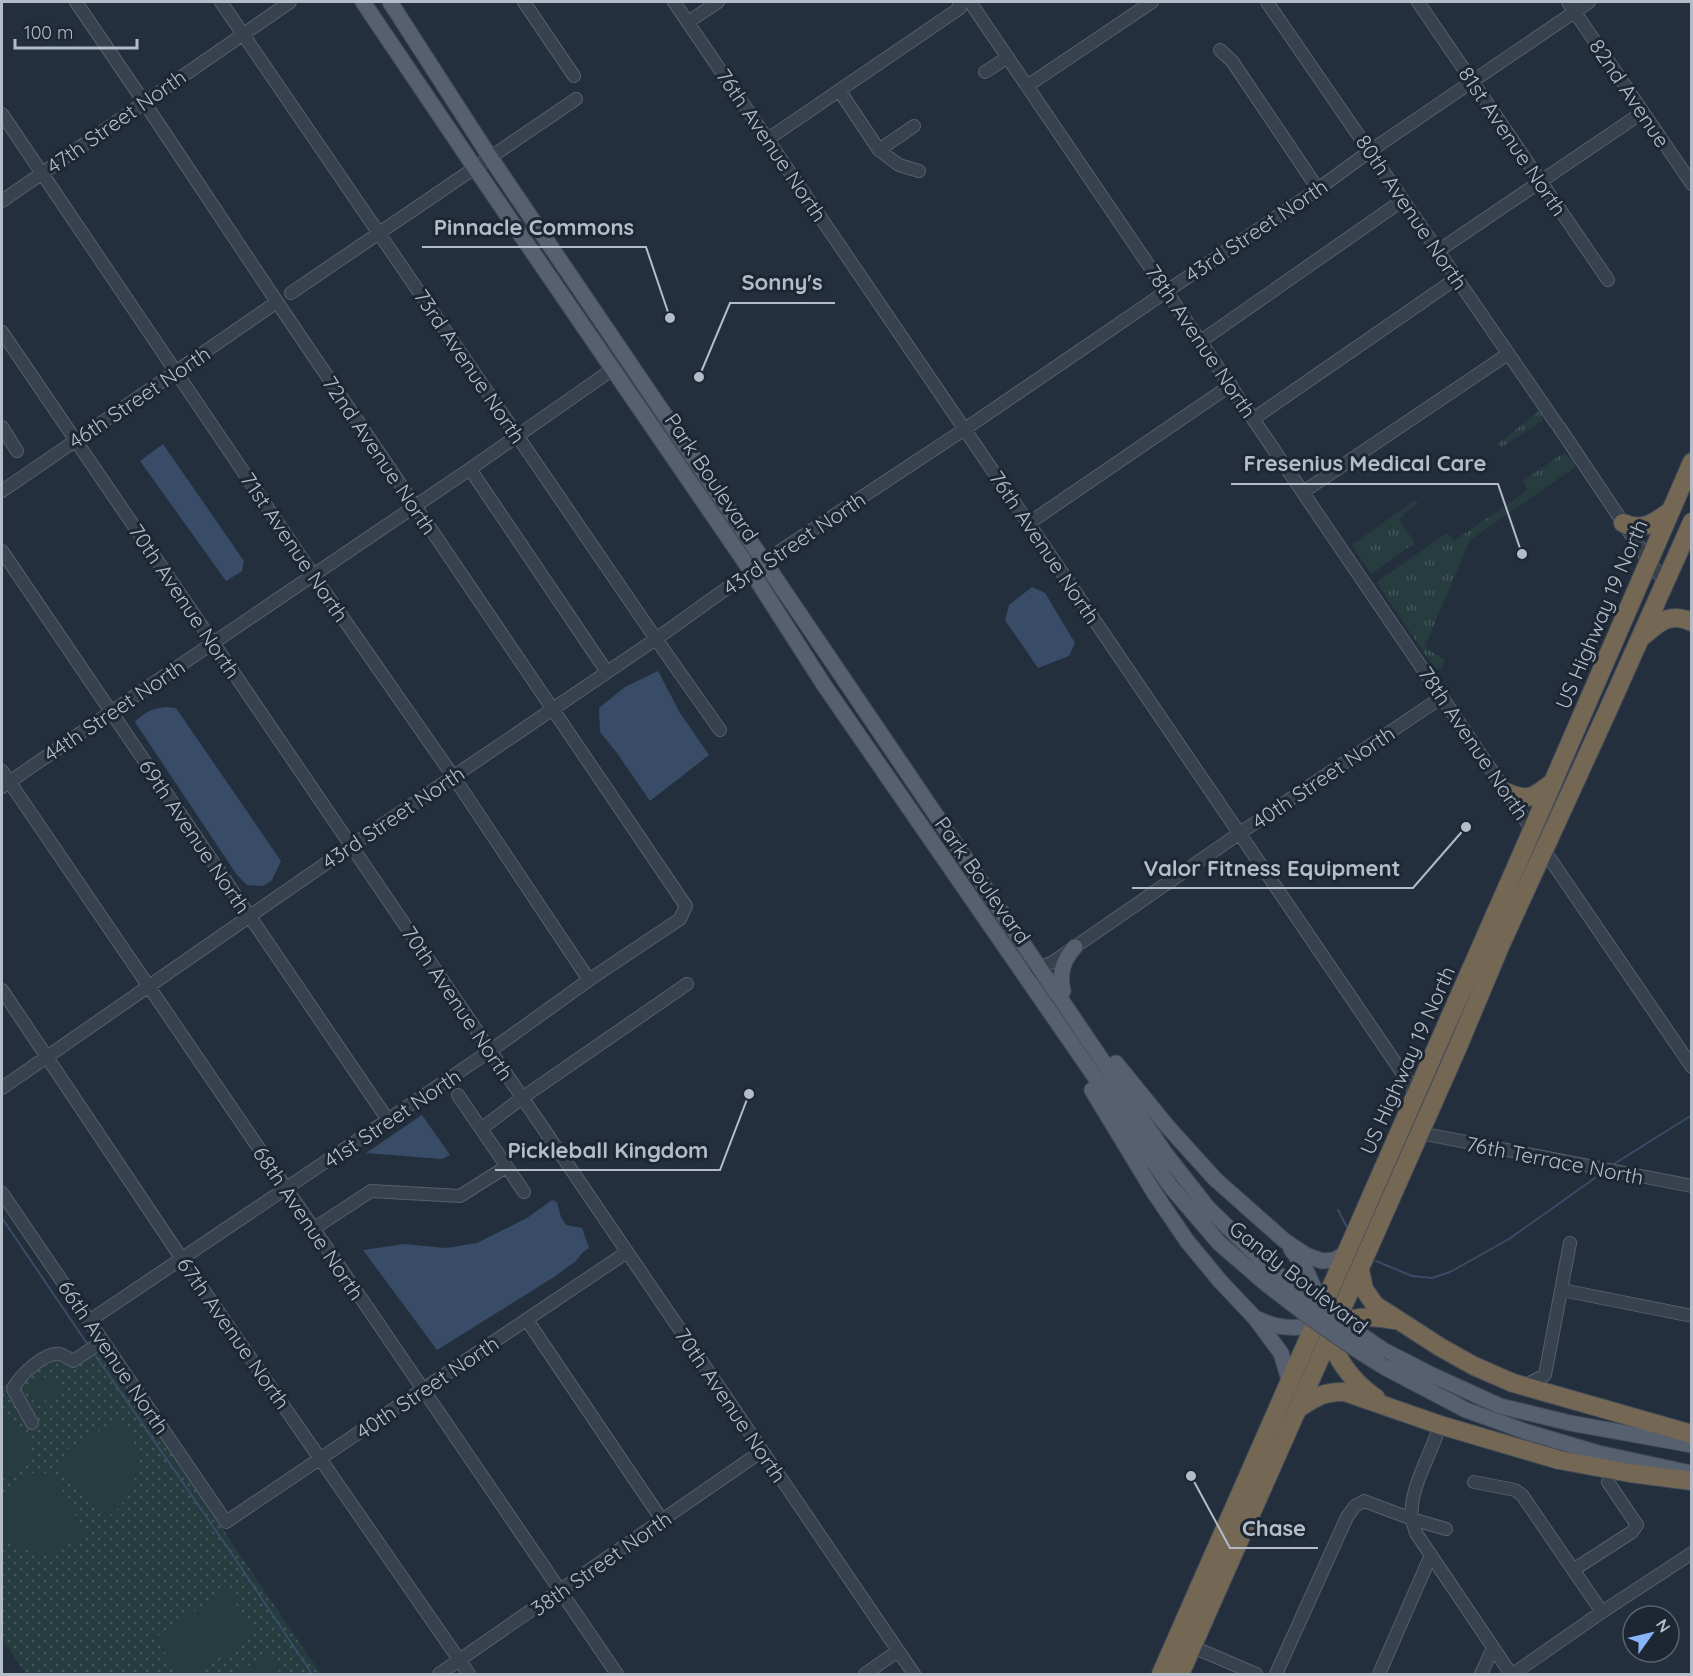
<svg xmlns="http://www.w3.org/2000/svg" width="1693" height="1676" viewBox="0 0 1693 1676" font-family="Quicksand,sans-serif">
  <style>
    .grass { fill: url(#grass-tufts) }
    .park { fill: url(#park-dots) }
    .garden { fill: #263c3f }
    .water { fill: #394c67 }
    .lines { fill: none; stroke-linecap: round; stroke-linejoin: round }
    .stream { stroke: #394c67; stroke-width: 2 }
    .minor-casing { stroke: #565f6c; stroke-width: 14 }
    .major-casing { stroke: #414a57; stroke-width: 17 }
    .highway-casing { stroke: #434c59; stroke-width: 20 }
    .minor { stroke: #38414e; stroke-width: 12 }
    .major { stroke: #56606e; stroke-width: 15 }
    .highway { stroke: #746855; stroke-width: 18 }
    .major-bridge-casing { stroke: #414a57; stroke-width: 17; stroke-linecap: butt }
    .major-bridge { stroke: #56606e; stroke-width: 15 }
    .labels { text-anchor: middle; dominant-baseline: central; stroke-width: 6; stroke-linejoin: round; paint-order: stroke }
    .street-label { font-size: 21px; fill: #b4bcc9; stroke: #1d2633 }
    .leader { fill: none; stroke: #b4bcc9; stroke-width: 2 }
    .callout-dot { fill: #b4bcc9; stroke: #1d2633; stroke-width: 2 }
    .callout-label { font-size: 22px; text-anchor: middle; font-weight: bold; fill: #b4bcc9; stroke: #1d2633; stroke-width: 6; stroke-linejoin: round; paint-order: stroke }
  </style>
  <defs>
    <pattern id="grass-tufts" width="24" height="20" patternUnits="userSpaceOnUse" patternTransform="scale(1.5)"><rect width="24" height="20" fill="#263c3f"/><path d="M3 7l-1-3M5 7V3M7 7l1-3M15 17l-1-3M17 17v-4M19 17l1-3" fill="none" stroke="#435659"/></pattern>
    <pattern id="park-dots" width="8" height="8" patternUnits="userSpaceOnUse" patternTransform="scale(1.5)"><rect width="8" height="8" fill="#263c3f"/><path d="M2 2h.1M6 6h.1" fill="none" stroke="#435659" stroke-width="1.8" stroke-linecap="round"/></pattern>
  </defs>
  <rect width="100%" height="100%" fill="#242f3e"/>
  <!-- grass -->
  <path class="grass" d="M1540 410 1543 414 1541 416 1543 420 1501 448 1498 444Z
    M1562 454H1566L1569 458 1572 457 1575 463 1574 468 1470 540 1425 646 1427 649 1444 659V663L1441 669H1435L1377 583 1378 581 1447 533 1454 541 1528 490 1523 481Z
    M1415 500 1418 503 1403 514 1404 516 1399 520 1415 543 1371 574 1352 545Z"/>
  <!-- park -->
  <path class="park" d="M100 1348 321 1674H26L2 1639V1387L12 1380 18 1388 20 1384 50 1360Z"/>
  <!-- garden -->
  <path class="garden" d="M52 1373 63 1389 37 1406 26 1390Z
    M2 1410 16 1424 31 1445 28 1460 2 1479Z
    M123 1421C142 1445 141 1483 120 1506 116 1511 110 1515 105 1519L80 1492 62 1467 65 1452 87 1436Z
    M36 1471 49 1474 67 1497 84 1536C74 1541 63 1548 53 1551 36 1556 15 1548 2 1538V1500L15 1487Z
    M226 1590 256 1633 195 1674H180L155 1638Z
    M266 1654 281 1674H237Z"/>
  <!-- water -->
  <path class="water" d="M163 444 244 561 242 571 226 581 140 461Z
    M1032 587 1045 593 1075 643 1069 656 1038 668 1005 620 1009 605Z
    M658 671 680 713 709 755 650 801 617 753 600 732 599 708 625 687Z
    M165 707 176 708 281 861 272 880 263 886 247 885 237 875 135 722C144 712 152 709 165 707Z
    M422 1115 450 1155 442 1159 366 1153Z
    M552 1200 557 1202 561 1217 566 1225 582 1228 589 1248 582 1253 576 1261 554 1277 437 1350 363 1250 404 1244 446 1248 477 1243 527 1218Z"/>
  <g class="lines">
    <!-- stream -->
    <path class="stream" d="M1614 1164 1692 1115
      M1338 1210 1348 1229
      M2 1218 88 1345
      M1376 1261 1412 1276 1432 1278 1450 1272 1509 1239 1595 1178
      M93 1352 234 1557 312 1674"/>
    <defs>
      <path id="minor" d="M76 2 144 102 277 302 686 906 680 919 589 980 490 1051 89 1321
        M221 2 656 639 720 730
        M524 2 574 76
        M674 2 1416 1093
        M970 2 1532 830
        M1267 2 1556 423
        M1418 2 1608 280
        M1568 2 1692 184
        M688 22 718 2
        M1220 50 1232 61 1318 189
        M985 72 1008 57
        M1027 86 1152 2
        M839 90 879 150 899 165 919 171
        M2 114 313 575 453 776 589 980
        M768 139 960 8 959 2
        M879 150 914 126
        M2 201 290 2
        M1438 251 1643 112
        M291 293 576 99
        M2 332 914 1674
        M1201 341 1403 200
        M1253 419 1457 278
        M2 427 17 451
        M1559 427 1648 560 1665 582
        M470 469 607 672
        M2 491 277 302
        M1303 492 1508 354
        M1029 523 1231 385
        M2 551 388 1120
        M2 771 617 1674
        M2 787 111 712 470 469 613 369
        M1544 850 1692 1067
        M1025 977 1040 967 1053 962 1240 833 1442 697
        M2 990 182 1259 469 1674
        M2 1088 351 846 656 639 765 561 965 429 1167 291 1318 189 1370 151 1589 2
        M458 1095 524 1192
        M481 1129 522 1098 687 984
        M1420 1133 1692 1186
        M2 1193 226 1522 627 1252
        M313 1229 371 1191 460 1196 506 1167
        M1562 1290 1692 1316
        M527 1320 662 1520
        M1524 1386 1545 1375 1570 1243
        M32 1423 13 1389C19 1376 44 1352 60 1354 64 1355 70 1359 73 1361L103 1341
        M1440 1425C1432 1453 1408 1490 1412 1519 1412 1523 1415 1528 1416 1533L1511 1674
        M1474 1482 1515 1490 1522 1495 1602 1612
        M1573 1570 1632 1532 1637 1525 1608 1482
        M1193 1647 1256 1674
        M439 1674 762 1451
        M865 1674 898 1651
        M1276 1674 1347 1517 1355 1506 1364 1501 1412 1519 1446 1529
        M1379 1674 1431 1555
        M1481 1674 1493 1648
        M1513 1674 1602 1612 1692 1553"/>
      <path id="major" d="M363 2 475 168 751 571 824 685 1171 1187 1219 1243 1264 1282
        M390 2 490 157 1165 1153 1208 1208 1270 1268
        M1063 991C1059 973 1063 960 1075 947
        M1116 1063 1168 1127 1215 1179 1285 1241 1306 1255 1322 1261 1334 1260 1346 1253
        M1092 1090 1155 1194 1187 1241 1220 1281 1255 1318 1281 1353 1290 1383
        M1291 1249 1305 1268 1323 1308 1322 1315
        M1258 1319C1280 1330 1301 1330 1324 1322
        M1383 1350 1432 1375 1500 1406 1570 1423 1692 1445
        M1386 1368 1466 1410 1527 1432 1598 1453 1691 1473"/>
      <path id="highway" d="M1623 523C1642 532 1654 523 1669 512
        M1643 636C1660 622 1669 612 1692 622
        M1506 792C1528 802 1534 797 1552 783
        M1360 1270 1364 1289 1375 1305 1440 1347 1474 1366 1513 1383 1692 1434
        M1330 1328C1330 1355 1355 1384 1376 1398
        M1331 1328C1349 1316 1373 1315 1394 1320
        M1299 1408C1316 1397 1324 1391 1345 1392L1440 1425 1559 1460 1630 1473 1692 1481
        M1161 1674 1523 851 1692 462
        M1180 1674 1457 1049 1501 944 1608 710 1692 522"/>
    </defs>
    <!-- minor casing -->
    <use href="#minor" class="minor-casing"/>
    <!-- major casing -->
    <use href="#major" class="major-casing"/>
    <!-- highway casing -->
    <use href="#highway" class="highway-casing"/>
    <!-- minor -->
    <use href="#minor" class="minor"/>
    <!-- major -->
    <use href="#major" class="major"/>
    <!-- highway -->
    <use href="#highway" class="highway"/>
    <defs>
      <path id="major-bridge" d="M1270 1268 1312 1301 1383 1350
        M1264 1282C1304 1314 1342 1342 1386 1368"/>
    </defs>
    <!-- major-bridge casing -->
    <use href="#major-bridge" class="major-bridge-casing"/>
    <!-- major-bridge -->
    <use href="#major-bridge" class="major-bridge"/>
  </g>
  <g class="labels">
    <!-- street labels -->
    <g class="street-label">
      <text transform="translate(1630 93) rotate(56)">82nd Avenue</text>
      <text transform="translate(116 121) rotate(-35)">47th Street North</text>
      <text transform="translate(1513 141) rotate(56)">81st Avenue North</text>
      <text transform="translate(772 145) rotate(56)">76th Avenue North</text>
      <text transform="translate(1412 212) rotate(56)">80th Avenue North</text>
      <text transform="translate(1256 230) rotate(-34)">43rd Street North</text>
      <text transform="translate(1201 341) rotate(56)">78th Avenue North</text>
      <text transform="translate(470 366) rotate(56)">73rd Avenue North</text>
      <text transform="translate(139 397) rotate(-34)">46th Street North</text>
      <text transform="translate(380 455) rotate(56)">72nd Avenue North</text>
      <text transform="translate(712 477) rotate(56)">Park Boulevard</text>
      <text transform="translate(794 543) rotate(-34)">43rd Street North</text>
      <text transform="translate(295 547) rotate(56)">71st Avenue North</text>
      <text transform="translate(1045 547) rotate(56)">76th Avenue North</text>
      <text transform="translate(185 601) rotate(56)">70th Avenue North</text>
      <text transform="translate(1601 614) rotate(-67)">US Highway 19 North</text>
      <text transform="translate(114 710) rotate(-34)">44th Street North</text>
      <text transform="translate(1474 743) rotate(56)">78th Avenue North</text>
      <text transform="translate(1323 777) rotate(-34)">40th Street North</text>
      <text transform="translate(393 817) rotate(-34)">43rd Street North</text>
      <text transform="translate(195 836) rotate(56)">69th Avenue North</text>
      <text transform="translate(983 880) rotate(55)">Park Boulevard</text>
      <text transform="translate(458 1003) rotate(56)">70th Avenue North</text>
      <text transform="translate(1407 1060) rotate(-66)">US Highway 19 North</text>
      <text transform="translate(392 1118) rotate(-34)">41st Street North</text>
      <text transform="translate(1555 1160) rotate(11)">76th Terrace North</text>
      <text transform="translate(309 1223) rotate(56)">68th Avenue North</text>
      <text transform="translate(1299 1277) rotate(38)">Gandy Boulevard</text>
      <text transform="translate(234 1333) rotate(55)">67th Avenue North</text>
      <text transform="translate(114 1357) rotate(56)">66th Avenue North</text>
      <text transform="translate(427 1387) rotate(-34)">40th Street North</text>
      <text transform="translate(731 1405) rotate(56)">70th Avenue North</text>
      <text transform="translate(601 1563) rotate(-35)">38th Street North</text>
    </g>
  </g>
  <!-- callouts -->
  <path class="leader" d="M670 318L646 247H422M699 377L730 303H835M1522 554L1498 484H1231M1466 827L1413 888H1132M749 1094L720 1170H495M1191 1476L1230 1548H1318"/>
  <g class="callout-dot">
    <circle cx="670" cy="318" r="6"/>
    <circle cx="699" cy="377" r="6"/>
    <circle cx="1522" cy="554" r="6"/>
    <circle cx="1466" cy="827" r="6"/>
    <circle cx="749" cy="1094" r="6"/>
    <circle cx="1191" cy="1476" r="6"/>
  </g>
  <g class="callout-label">
    <text x="534" y="235">Pinnacle Commons</text>
    <text x="782" y="290">Sonny's</text>
    <text x="1365" y="471">Fresenius Medical Care</text>
    <text x="1272" y="876">Valor Fitness Equipment</text>
    <text x="608" y="1158">Pickleball Kingdom</text>
    <text x="1274" y="1536">Chase</text>
  </g>
  <!-- border -->
  <rect width="1693" height="1676" fill="none" stroke="#b4bcc9" stroke-width="6"/>
  <!-- north arrow -->
  <g transform="translate(1651 1634) rotate(56)"><circle r="28" fill="#1d2633" stroke="#59626f" stroke-width="1.5"/>
  <path d="M0-4.5L10 22L0 15L-10 22Z" fill="#8ab4f8"/>
  <text y="-9" font-size="16" font-weight="bold" text-anchor="middle" fill="#b4bcc9">N</text>
  </g>
  <!-- scale -->
  <path d="M15 39v9h122v-9" fill="none" stroke="#b4bcc9" stroke-width="3"/>
  <text x="24" y="39" font-size="18" fill="#b4bcc9" stroke="#1d2633" stroke-width="4.5" paint-order="stroke">100 m</text>
</svg>
